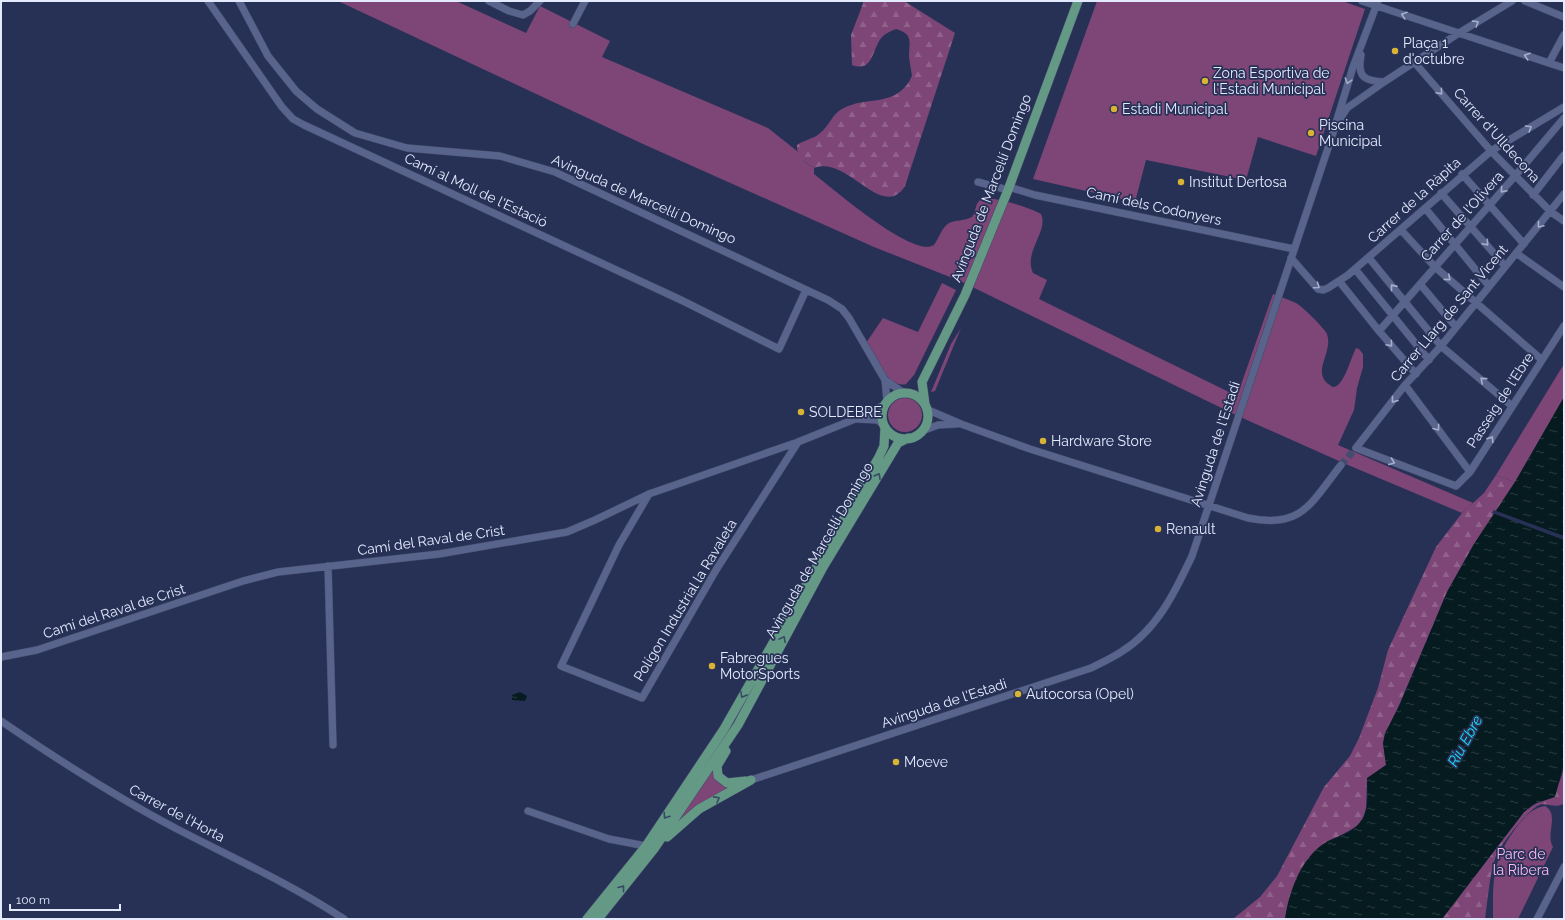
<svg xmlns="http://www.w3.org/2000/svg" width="1565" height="920" viewBox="0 0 1565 920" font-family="Raleway,sans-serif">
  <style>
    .green { fill: #7d4677 }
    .forest { fill: url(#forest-firs) }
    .water { fill: url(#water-ripples) }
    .pier { fill: #273156 }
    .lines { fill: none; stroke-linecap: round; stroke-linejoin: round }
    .minor-tunnel { stroke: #434d6f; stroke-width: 7; stroke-dasharray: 7 3.5; stroke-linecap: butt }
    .minor-casing { stroke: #444a69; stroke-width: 8 }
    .major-casing { stroke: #444a69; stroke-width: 10 }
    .minor { stroke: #58648c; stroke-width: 7 }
    .major { stroke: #649986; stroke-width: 9 }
    .oneway { stroke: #a5aecb }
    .oneway2 { stroke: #364b62 }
    .poi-dot { fill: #d9b334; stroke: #273156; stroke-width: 1.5 }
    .labels { text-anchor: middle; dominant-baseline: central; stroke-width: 3.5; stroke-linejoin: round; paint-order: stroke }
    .poi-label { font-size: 14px; fill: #e4eafe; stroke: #273156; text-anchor: start }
    .street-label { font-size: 14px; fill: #e4eafe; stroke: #273156 }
    .park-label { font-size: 14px; fill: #fcbbf3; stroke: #273156 }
    .water-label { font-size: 15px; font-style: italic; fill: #19d9f5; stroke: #273156 }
  </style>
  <defs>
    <pattern id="forest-firs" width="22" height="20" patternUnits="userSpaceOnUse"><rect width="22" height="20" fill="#7d4677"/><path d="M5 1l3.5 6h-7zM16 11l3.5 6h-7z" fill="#8f618b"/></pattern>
    <pattern id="water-ripples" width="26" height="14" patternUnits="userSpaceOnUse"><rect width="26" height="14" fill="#061b1f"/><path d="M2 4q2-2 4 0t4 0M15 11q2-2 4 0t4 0" fill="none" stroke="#2a3c41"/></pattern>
  </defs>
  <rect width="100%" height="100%" fill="#273156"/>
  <!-- green -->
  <path class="green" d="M338 1H456L526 33 540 6 610 41 602 57 768 128 797 151 805 162 814 168V174C832 188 914 259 934 245 939 238 942 227 949 223 956 220 964 221 972 217 976 212 975 204 980 200 988 194 1032 208 1041 214 1049 231 1023 252 1033 273L1047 280 1039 299 1237 396 1273 294C1281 297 1289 300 1296 303 1302 306 1325 329 1327 334 1334 354 1308 374 1333 387 1344 387 1351 357 1356 348L1359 349 1363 354V367L1357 388 1354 410 1338 445 1473 503 1462 513 1348 465 1238 416 960 281 874 247 643 144Z
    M1097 1H1342L1365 9 1316 156 1258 137 1246 180 1146 160 1135 202 1033 179Z
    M942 283 956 290 914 375 906 384C888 389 874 356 866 343L883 318 918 332Z
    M961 328 935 391 931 392 951 344Z
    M1564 364V397L1515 482 1496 475Z
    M888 415a17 17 0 1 1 34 0a17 17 0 1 1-34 0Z
    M714 766C714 785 723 787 739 784L671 829Z
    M1545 806C1560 815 1545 833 1553 847L1518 919H1493C1493 877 1492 860 1518 825 1526 816 1532 808 1545 806Z"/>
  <!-- forest -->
  <path class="forest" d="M864 1H904L955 33 905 186C882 222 848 155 814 168 805 162 796 157 797 145 804 140 813 139 819 134 829 127 832 114 842 109 866 95 897 109 912 76 911 70 910 63 909 57 909 43 914 34 896 29 891 31 886 33 882 37 872 48 874 73 852 65L851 35Z
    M1496 475 1515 482 1474 544 1447 592 1383 743 1386 765 1367 779 1366 808 1363 818 1357 826 1338 837 1304 866 1290 899 1285 919H1233L1260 897 1277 876 1324 787 1350 756 1359 738 1378 688 1388 650 1436 547 1462 513 1484 493Z
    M1564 764 1563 804C1554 809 1545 801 1537 806 1526 813 1498 847 1495 859 1489 878 1488 899 1485 919H1442L1524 812C1535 803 1553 796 1559 783 1562 777 1563 770 1564 764Z"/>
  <!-- water -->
  <path class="water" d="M1564 397V764L1555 797 1534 804 1524 812 1442 919H1285C1289 891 1302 855 1328 841 1341 835 1356 831 1363 818 1369 807 1367 791 1367 778L1386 765 1383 743 1385 733 1400 704 1447 592 1474 544 1515 482Z
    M520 692 527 696 525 701 512 700V695Z"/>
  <!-- pier -->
  <path class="pier" d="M1494 510 1564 536V540L1492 513Z"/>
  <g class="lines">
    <!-- minor-tunnel -->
    <path class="minor-tunnel" d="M1341 465 1356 448"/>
    <defs>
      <path id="minor" d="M208 1 282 107 293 119 304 125 681 300 779 349 806 290
        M239 1 268 56 296 91 317 109 355 133 407 148 500 156 555 172 828 300 842 309 849 318 885 380 887 401
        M489 1 509 11 523 15 530 11 540 1
        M1362 1 1564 68
        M1525 1 1564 17
        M573 24 585 1
        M1361 55C1357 77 1364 81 1384 82
        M1415 63 1491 151 1551 212 1564 221
        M1549 63 1564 35
        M1340 119 1347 108 1384 82 1459 33 1512 1
        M1462 174 1524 244
        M978 182 1008 190
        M1009 187 1035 195 1294 249
        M1441 193 1505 266
        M1564 194 1441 346 1405 385 1356 448 1456 486 1470 472 1564 326
        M1533 195 1564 155
        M1425 208 1489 286
        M1401 230 1435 267 1542 360
        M1516 253 1564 287
        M1291 258 1318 289 1323 290 1328 288 1348 275 1491 151 1564 107
        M1369 258 1441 346 1512 406
        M1355 269 1429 360
        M1339 281 1379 331 1416 374
        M1420 284 1456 327
        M1379 331 1515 176 1564 118
        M885 380 904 393
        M1405 385 1470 472
        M926 409 961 424 1030 449 1248 518C1302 529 1311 503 1341 465
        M857 419 877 420 883 424
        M922 431 938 425 957 424
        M649 494 619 545 561 666 642 698 716 570 798 442
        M328 566 333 745
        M1 657 37 650 243 581 278 572 439 554 567 532 595 520 649 494 798 442 855 419 884 405
        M1 721C58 760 116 797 177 829 233 858 291 884 344 919
        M751 780 1091 668C1101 663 1112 658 1121 652 1157 630 1175 592 1192 556L1332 136 1353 67 1378 1
        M528 811 609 839 646 846
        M1537 919 1564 867"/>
      <path id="major" d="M882 416a23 23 0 1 1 46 0a23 23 0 1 1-46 0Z
        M925 404 922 382 965 295 1008 190 1078 1
        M726 751 717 766 718 776 727 783 746 781
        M667 837 699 809 751 780
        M587 919 646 846 724 729 879 457 884 446 885 427
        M598 919 654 849 738 725 822 569 898 443 908 438"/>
    </defs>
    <!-- minor casing -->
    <use href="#minor" class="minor-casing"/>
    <!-- major casing -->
    <use href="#major" class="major-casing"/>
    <!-- minor -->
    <use href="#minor" class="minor"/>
    <!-- major -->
    <use href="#major" class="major"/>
  </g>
  <!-- one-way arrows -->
  <defs><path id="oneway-chevron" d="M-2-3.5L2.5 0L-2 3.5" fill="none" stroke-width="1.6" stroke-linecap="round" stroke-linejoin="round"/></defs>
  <g class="oneway">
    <use href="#oneway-chevron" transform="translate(1404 15) rotate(-161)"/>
    <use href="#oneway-chevron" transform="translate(1476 23) rotate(-32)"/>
    <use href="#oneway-chevron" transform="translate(1527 56) rotate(-162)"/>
    <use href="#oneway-chevron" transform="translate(1348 81) rotate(108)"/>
    <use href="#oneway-chevron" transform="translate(1440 92) rotate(49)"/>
    <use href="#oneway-chevron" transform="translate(1529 128) rotate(-31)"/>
    <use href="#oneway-chevron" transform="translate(1503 190) rotate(131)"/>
    <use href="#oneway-chevron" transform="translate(1540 225) rotate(130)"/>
    <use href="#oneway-chevron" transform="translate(1486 243) rotate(49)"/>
    <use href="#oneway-chevron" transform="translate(1448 278) rotate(41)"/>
    <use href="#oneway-chevron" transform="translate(1317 286) rotate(35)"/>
    <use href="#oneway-chevron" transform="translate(1393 287) rotate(-129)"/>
    <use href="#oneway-chevron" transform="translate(1390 344) rotate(49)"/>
    <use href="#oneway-chevron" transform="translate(1483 380) rotate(-140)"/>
    <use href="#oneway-chevron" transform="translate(1394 400) rotate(128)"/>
    <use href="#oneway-chevron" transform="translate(1437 428) rotate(53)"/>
    <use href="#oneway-chevron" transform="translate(1491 439) rotate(-58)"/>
    <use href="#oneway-chevron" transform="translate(1392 462) rotate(21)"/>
  </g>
  <g class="oneway2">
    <use href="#oneway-chevron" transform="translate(878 476) rotate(-60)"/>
    <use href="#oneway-chevron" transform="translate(783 639) rotate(-62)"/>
    <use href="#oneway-chevron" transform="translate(743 695) rotate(119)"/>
    <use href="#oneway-chevron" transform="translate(717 799) rotate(-29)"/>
    <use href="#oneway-chevron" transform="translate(666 816) rotate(124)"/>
    <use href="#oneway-chevron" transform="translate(622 888) rotate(-52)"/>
  </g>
  <!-- markers -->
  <g class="poi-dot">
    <circle cx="1395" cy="51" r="4"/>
    <circle cx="1205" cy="81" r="4"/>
    <circle cx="1114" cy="109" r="4"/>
    <circle cx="1311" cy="133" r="4"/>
    <circle cx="1181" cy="182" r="4"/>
    <circle cx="801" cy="412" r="4"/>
    <circle cx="1043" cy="441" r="4"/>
    <circle cx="1158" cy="529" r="4"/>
    <circle cx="712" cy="666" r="4"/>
    <circle cx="1018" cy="694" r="4"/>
    <circle cx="896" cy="762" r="4"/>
  </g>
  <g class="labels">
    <!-- poi labels -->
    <g class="poi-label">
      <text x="1403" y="43">Plaça 1<tspan x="1403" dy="16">d'octubre</tspan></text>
      <text x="1213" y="73">Zona Esportiva de<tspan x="1213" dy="16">l'Estadi Municipal</tspan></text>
      <text x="1122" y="109">Estadi Municipal</text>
      <text x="1319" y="125">Piscina<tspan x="1319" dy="16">Municipal</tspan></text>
      <text x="1189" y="182">Institut Dertosa</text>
      <text x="809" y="412">SOLDEBRE</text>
      <text x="1051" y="441">Hardware Store</text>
      <text x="1166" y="529">Renault</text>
      <text x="720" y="658">Fabregues<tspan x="720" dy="16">MotorSports</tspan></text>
      <text x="1026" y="694">Autocorsa (Opel)</text>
      <text x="904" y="762">Moeve</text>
    </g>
    <!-- street labels -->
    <g class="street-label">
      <text transform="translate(1497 135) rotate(48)">Carrer d'Ulldecona</text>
      <text transform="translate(991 188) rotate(-69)">Avinguda de Marcel·lí Domingo</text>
      <text transform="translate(476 190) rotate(25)">Camí al Moll de l'Estació</text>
      <text transform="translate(644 199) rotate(24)">Avinguda de Marcel·lí Domingo</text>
      <text transform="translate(1414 200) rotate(-42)">Carrer de la Ràpita</text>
      <text transform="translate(1154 206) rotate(12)">Camí dels Codonyers</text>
      <text transform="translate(1462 216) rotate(-48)">Carrer de l'Olivera</text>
      <text transform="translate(1449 313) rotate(-50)">Carrer Llarg de Sant Vicent</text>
      <text transform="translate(1500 400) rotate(-57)">Passeig de l'Ebre</text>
      <text transform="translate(1215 444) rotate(-72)">Avinguda de l'Estadi</text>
      <text transform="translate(431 540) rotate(-8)">Camí del Raval de Crist</text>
      <text transform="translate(819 550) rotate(-60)">Avinguda de Marcel·lí Domingo</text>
      <text transform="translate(685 600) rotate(-59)">Polígon Industrial la Ravaleta</text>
      <text transform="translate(114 611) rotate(-18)">Camí del Raval de Crist</text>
      <text transform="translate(944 703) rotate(-18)">Avinguda de l'Estadi</text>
      <text transform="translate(177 813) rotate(28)">Carrer de l'Horta</text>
    </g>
    <!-- park labels -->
    <g class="park-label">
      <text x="1521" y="854">Parc de<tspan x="1521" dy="16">la Ribera</tspan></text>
    </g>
    <!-- water labels -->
    <g class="water-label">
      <text transform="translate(1465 741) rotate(-61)">Riu Ebre</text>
    </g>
  </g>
  <!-- border -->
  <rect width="1565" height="920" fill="none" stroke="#e4eafe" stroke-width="4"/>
  <!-- scale -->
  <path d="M10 904v6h110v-6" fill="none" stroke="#e4eafe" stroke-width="2"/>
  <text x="16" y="904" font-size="12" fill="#e4eafe" stroke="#273156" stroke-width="3" paint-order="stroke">100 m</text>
</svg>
